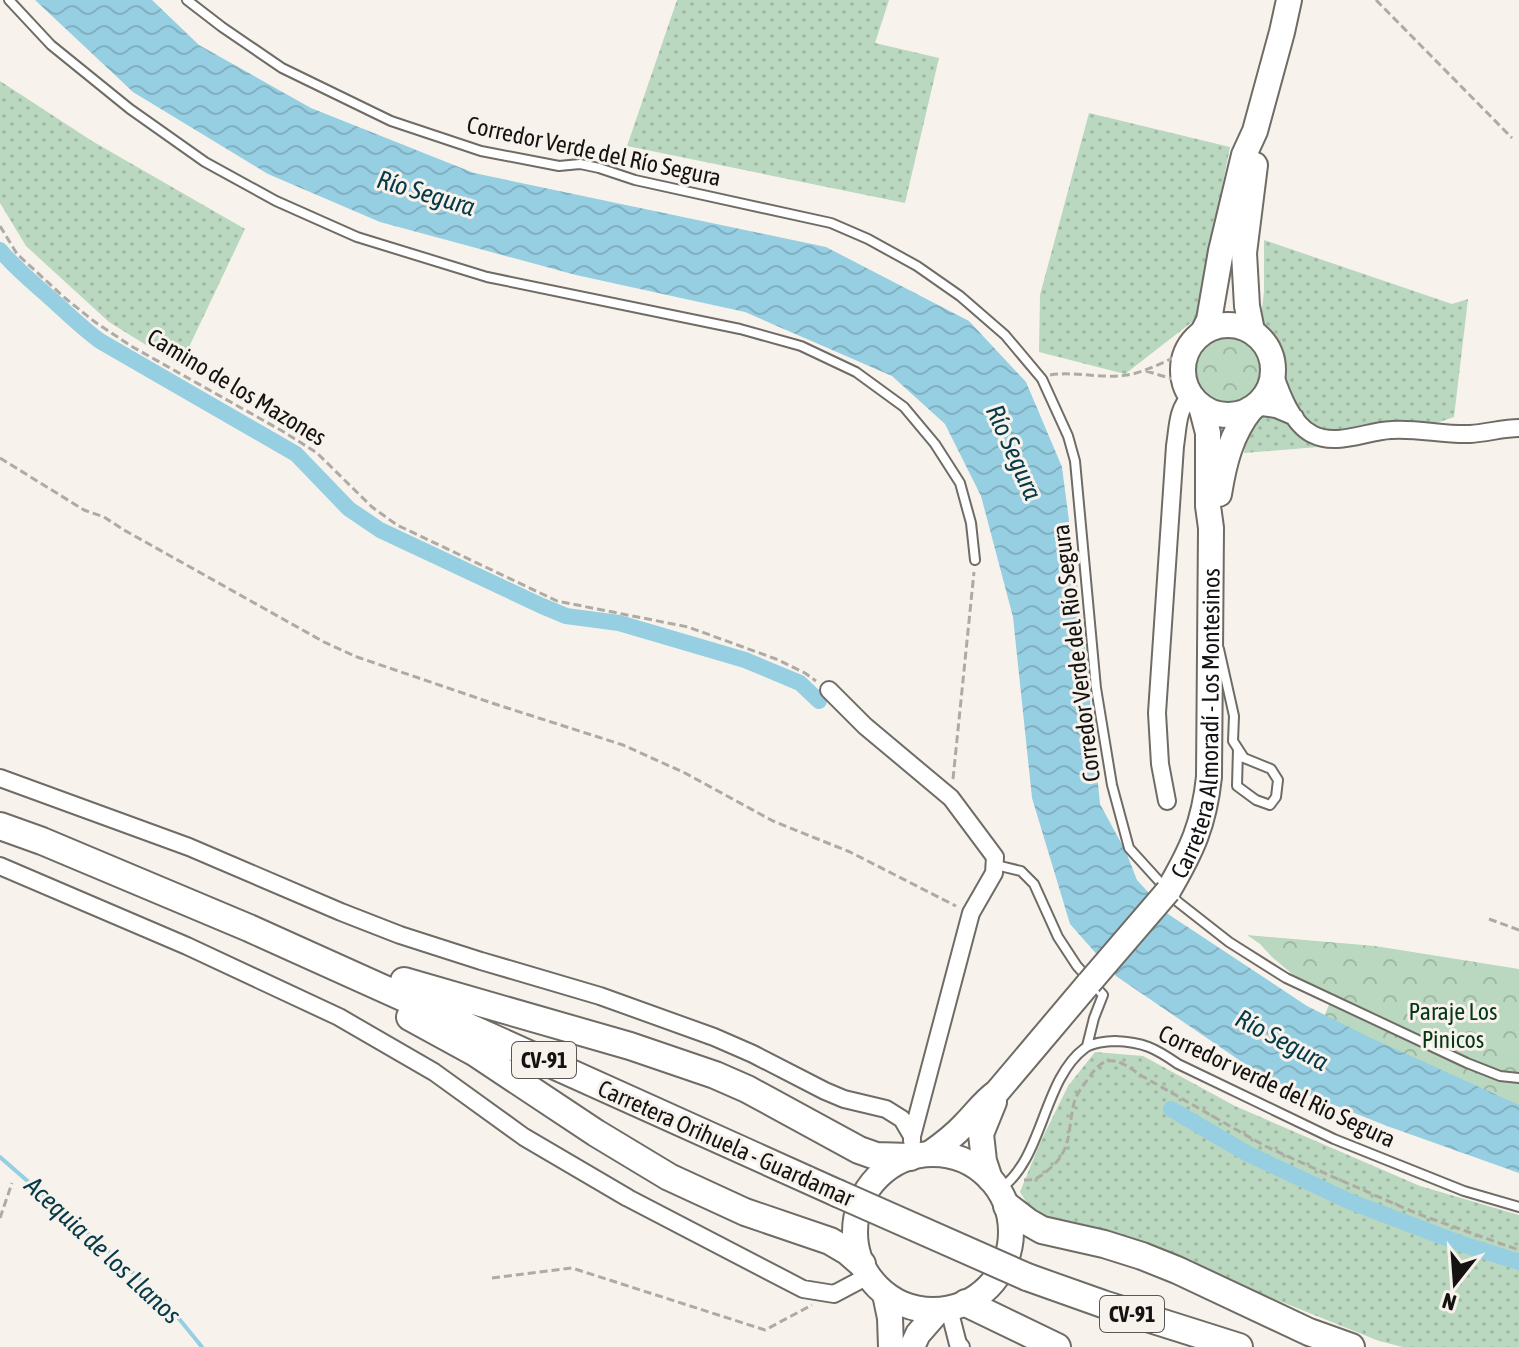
<svg xmlns="http://www.w3.org/2000/svg" width="1519" height="1347" viewBox="0 0 1519 1347" font-family="'Asap Condensed',sans-serif">
  <style>
    .grass { fill: url(#grass-dots) }
    .park { fill: url(#park-crowns) }
    .water { fill: url(#water-waves) }
    .lines { fill: none; stroke-linecap: round; stroke-linejoin: round }
    .stream { stroke: #96cee2; stroke-width: 4 }
    .canal { stroke: #96cee2; stroke-width: 16 }
    .lane-casing { stroke: #6f6b65; stroke-width: 12 }
    .street-casing { stroke: #6f6b65; stroke-width: 20 }
    .secondary-casing { stroke: #6f6b65; stroke-width: 28 }
    .primary-casing { stroke: #6f6b65; stroke-width: 30 }
    .path { stroke: #aeaba5; stroke-width: 3; stroke-dasharray: 8 4; stroke-linecap: butt }
    .lane { stroke: #fff; stroke-width: 8 }
    .street { stroke: #fff; stroke-width: 16 }
    .secondary { stroke: #fff; stroke-width: 24 }
    .primary { stroke: #fff; stroke-width: 26 }
    .secondary-bridge-casing { stroke: #6f6b65; stroke-width: 28; stroke-linecap: butt }
    .primary-bridge-casing { stroke: #6f6b65; stroke-width: 30; stroke-linecap: butt }
    .secondary-bridge { stroke: #fff; stroke-width: 24 }
    .primary-bridge { stroke: #fff; stroke-width: 26 }
    .labels { text-anchor: middle; dominant-baseline: central; stroke-width: 6; stroke-linejoin: round; paint-order: stroke }
    .shield { fill: #f7f3ec; stroke: #595653; stroke-width: 2 }
    .shield-label { font-size: 22px; font-weight: bold; fill: #151311 }
    .street-label { font-size: 24px; fill: #151311; stroke: #f7f3ec }
    .park-label { font-size: 24px; fill: #053617; stroke: #f7f3ec }
    .water-label { font-size: 26px; font-style: italic; fill: #063a49; stroke: #f7f3ec }
  </style>
  <defs>
    <pattern id="grass-dots" width="8" height="8" patternUnits="userSpaceOnUse" patternTransform="scale(2)"><rect width="8" height="8" fill="#bad7bf"/><path d="M2 2h.1M6 6h.1" fill="none" stroke="#9fb8a3" stroke-width="1.8" stroke-linecap="round"/></pattern>
    <pattern id="park-crowns" width="20" height="18" patternUnits="userSpaceOnUse" patternTransform="scale(2)"><rect width="20" height="18" fill="#bad7bf"/><path d="M2 6a3 3 0 1 1 6 0M12 15a3 3 0 1 1 6 0" fill="none" stroke="#9fb8a3"/></pattern>
    <pattern id="water-waves" width="16" height="10" patternUnits="userSpaceOnUse" patternTransform="scale(2)"><rect width="16" height="10" fill="#96cee2"/><path d="M0 5q4-4 8 0t8 0" fill="none" stroke="#80b0c1"/></pattern>
  </defs>
  <rect width="100%" height="100%" fill="#f7f3ec"/>
  <!-- grass -->
  <path class="grass" d="M677 0H889L875 43 939 58 905 203 627 146Z
    M0 81 92 141 245 229 180 366 109 322 26 246 0 203Z
    M1089 113 1230 147 1196 319 1125 374 1039 352 1040 295Z
    M1264 240 1452 304 1468 299 1454 417 1401 435 1318 447 1244 453 1264 292Z
    M1095 1052 1143 1056 1235 1106 1420 1186 1519 1215V1347H1403L1379 1341 1247 1288 1125 1236 1051 1219 1027 1203 1020 1192 1040 1143 1068 1086Z"/>
  <!-- park -->
  <path class="park" d="M1193 370a35 35 0 1 1 70 0a35 35 0 1 1-70 0Z
    M1247 935 1375 946 1519 969V1119L1319 1028 1329 1005 1272 957 1260 944Z"/>
  <!-- water -->
  <path class="water" d="M35 0H152L199 45 311 108 474 173 826 247 969 321 1026 382 1062 467 1083 628 1100 804 1126 852 1137 880 1168 914 1307 1006 1371 1038 1519 1105V1173L1387 1126 1264 1077 1116 976 1070 924 1032 798 1013 617 981 496 945 424 892 376 745 312 576 275 380 222 268 174 133 92Z"/>
  <g class="lines">
    <!-- stream -->
    <path class="stream" d="M0 1157 163 1299 202 1347"/>
    <!-- canal -->
    <path class="canal" d="M0 250C14 267 30 280 47 295 65 311 81 327 100 341L296 454 349 509 380 530 542 606 566 616 619 623 745 660 800 683 819 701
      M1171 1109 1248 1154 1351 1202 1462 1244 1519 1262"/>
    <defs>
      <path id="lane" d="M9 0 51 45 130 109 205 162 276 201 357 237 487 277 740 329 801 346 856 372 904 407 935 444 960 483 971 523 975 560
        M187 0 222 27 282 68 391 121 481 151 559 166 580 164 599 168 635 180 831 223 868 239 917 266 960 296 1005 335 1042 379 1068 436 1075 461 1096 688 1112 785 1129 848 1178 902 1229 942 1286 978 1467 1063 1500 1076 1519 1078
        M1219 649 1234 716 1233 741 1244 758 1271 769 1278 780 1276 797 1270 805 1256 800 1237 786 1238 749
        M996 865 1021 871 1034 884 1058 937 1077 966 1103 995 1094 1018 1087 1046
        M999 1190C1044 1159 1042 1080 1085 1048 1092 1043 1106 1041 1115 1041 1143 1042 1155 1048 1178 1064L1334 1139 1464 1191 1519 1207"/>
      <path id="street" d="M1274 373C1281 393 1292 424 1312 434 1336 447 1366 431 1391 430 1417 428 1443 435 1470 434 1487 433 1503 428 1519 428
        M1255 406 1276 409 1295 417
        M829 690 865 726 951 798 995 857 994 873 971 913 912 1136V1141
        M0 778 189 847 341 912 400 935 481 961 600 996 714 1037 753 1054 825 1091 844 1099 886 1109 902 1119 912 1136
        M1167 801 1160 764 1157 713 1175 446C1178 428 1177 408 1191 396
        M0 866 187 946 339 1017 434 1072 524 1137 628 1198 803 1289 834 1294 868 1276
        M949 1309 958 1344 961 1347"/>
      <g id="secondary">
        <circle cx="1228" cy="370" r="45"/>
        <path d="M1252 331 1247 306 1244 253 1255 165"/>
        <path d="M1203 332 1209 320 1221 251 1244 155 1255 131 1282 32 1289 0"/>
        <path d="M1219 494C1224 463 1231 434 1251 409"/>
        <path id="s1" d="M1168 891C1192 850 1204 824 1209 777L1211 528 1208 506V433L1201 406"/>
        <path d="M929 1154C942 1145 954 1136 965 1124 976 1113 984 1101 997 1092L1089 983"/>
        <circle cx="933" cy="1232" r="78"/>
        <path d="M990 1179 984 1161 981 1134 994 1102"/>
        <path d="M885 1294 890 1318 891 1347"/>
        <path d="M912 1347 918 1334 939 1310"/>
      </g>
      <path id="primary" d="M0 826 42 841 249 928 837 1193
        M404 981 630 1046 715 1075 747 1089 859 1150 876 1156 910 1157
        M410 1017 474 1052 596 1133 669 1177 745 1212 830 1241 847 1251 862 1264
        M1007 1206 1028 1222 1042 1230 1104 1244 1142 1256 1177 1270 1309 1332 1351 1347
        M1027 1277 1103 1304 1239 1347
        M966 1303 1057 1347"/>
    </defs>
    <!-- lane casing -->
    <use href="#lane" class="lane-casing"/>
    <!-- street casing -->
    <use href="#street" class="street-casing"/>
    <!-- secondary casing -->
    <use href="#secondary" class="secondary-casing"/>
    <!-- primary casing -->
    <use href="#primary" class="primary-casing"/>
    <!-- path -->
    <path class="path" d="M1376 0 1512 138
      M0 226 17 254 65 298 95 322 131 346 284 432 317 453 372 507 397 525 557 601 688 627 776 659 805 673 816 681
      M1146 371 1176 380 1184 384
      M1050 375C1075 371 1101 379 1127 375 1147 372 1166 360 1186 353
      M0 458 84 510 104 517 124 530 324 642 357 657 495 704 623 745 685 773 773 821 850 852 956 906
      M953 779 974 572
      M1489 919 1519 930
      M1024 1180C1035 1180 1039 1178 1047 1171 1073 1150 1067 1132 1074 1103 1077 1092 1084 1085 1090 1076 1108 1050 1121 1062 1142 1076L1265 1146 1331 1176 1418 1214 1519 1250
      M0 1218 12 1183
      M492 1278 572 1268 765 1330 812 1305"/>
    <!-- lane -->
    <use href="#lane" class="lane"/>
    <!-- street -->
    <use href="#street" class="street"/>
    <!-- secondary -->
    <use href="#secondary" class="secondary"/>
    <!-- primary -->
    <use href="#primary" class="primary"/>
    <defs>
      <path id="secondary-bridge" d="M1089 983 1168 891"/>
      <path id="primary-bridge" d="M837 1193 1027 1277"/>
    </defs>
    <!-- secondary-bridge casing -->
    <use href="#secondary-bridge" class="secondary-bridge-casing"/>
    <!-- primary-bridge casing -->
    <use href="#primary-bridge" class="primary-bridge-casing"/>
    <!-- secondary-bridge -->
    <use href="#secondary-bridge" class="secondary-bridge"/>
    <!-- primary-bridge -->
    <use href="#primary-bridge" class="primary-bridge"/>
  </g>
  <g class="labels">
    <!-- shield labels -->
    <g class="shield">
      <rect x="512" y="1042" width="64" height="36" rx="6"/>
      <rect x="1100" y="1296" width="64" height="36" rx="6"/>
    </g>
    <g class="shield-label">
      <text x="544" y="1060">CV-91</text>
      <text x="1132" y="1314">CV-91</text>
    </g>
    <!-- street labels -->
    <g class="street-label">
      <text transform="translate(594 151) rotate(12)">Corredor Verde del Río Segura</text>
      <text transform="translate(237 387) rotate(31)">Camino de los Mazones</text>
      <text transform="translate(1076 653) rotate(-97)">Corredor Verde del Río Segura</text>
      <text stroke="none"><textPath href="#s1" startOffset="174">Carretera Almoradí - Los Montesinos</textPath></text>
      <text transform="translate(1277 1086) rotate(25)">Corredor verde del Rio Segura</text>
      <text transform="translate(726 1143) rotate(24)">Carretera Orihuela - Guardamar</text>
    </g>
    <!-- park labels -->
    <g class="park-label">
      <text x="1453" y="1011">Paraje Los<tspan x="1453" dy="28">Pinicos</tspan></text>
    </g>
    <!-- water labels -->
    <g class="water-label">
      <text transform="translate(426 193) rotate(17)">Río Segura</text>
      <text transform="translate(1014 452) rotate(66)">Río Segura</text>
      <text transform="translate(1282 1040) rotate(28)">Río Segura</text>
      <text transform="translate(103 1250) rotate(43)">Acequia de los Llanos</text>
    </g>
  </g>
  <!-- north arrow -->
  <g transform="translate(1455 1283) rotate(197)" stroke="#f7f3ec" stroke-width="6" paint-order="stroke">
  <path d="M0-6L14 30L0 20L-14 30Z" fill="#151311"/>
  <text y="-12" font-size="22" font-weight="bold" text-anchor="middle" fill="#151311">N</text>
  </g>
</svg>
